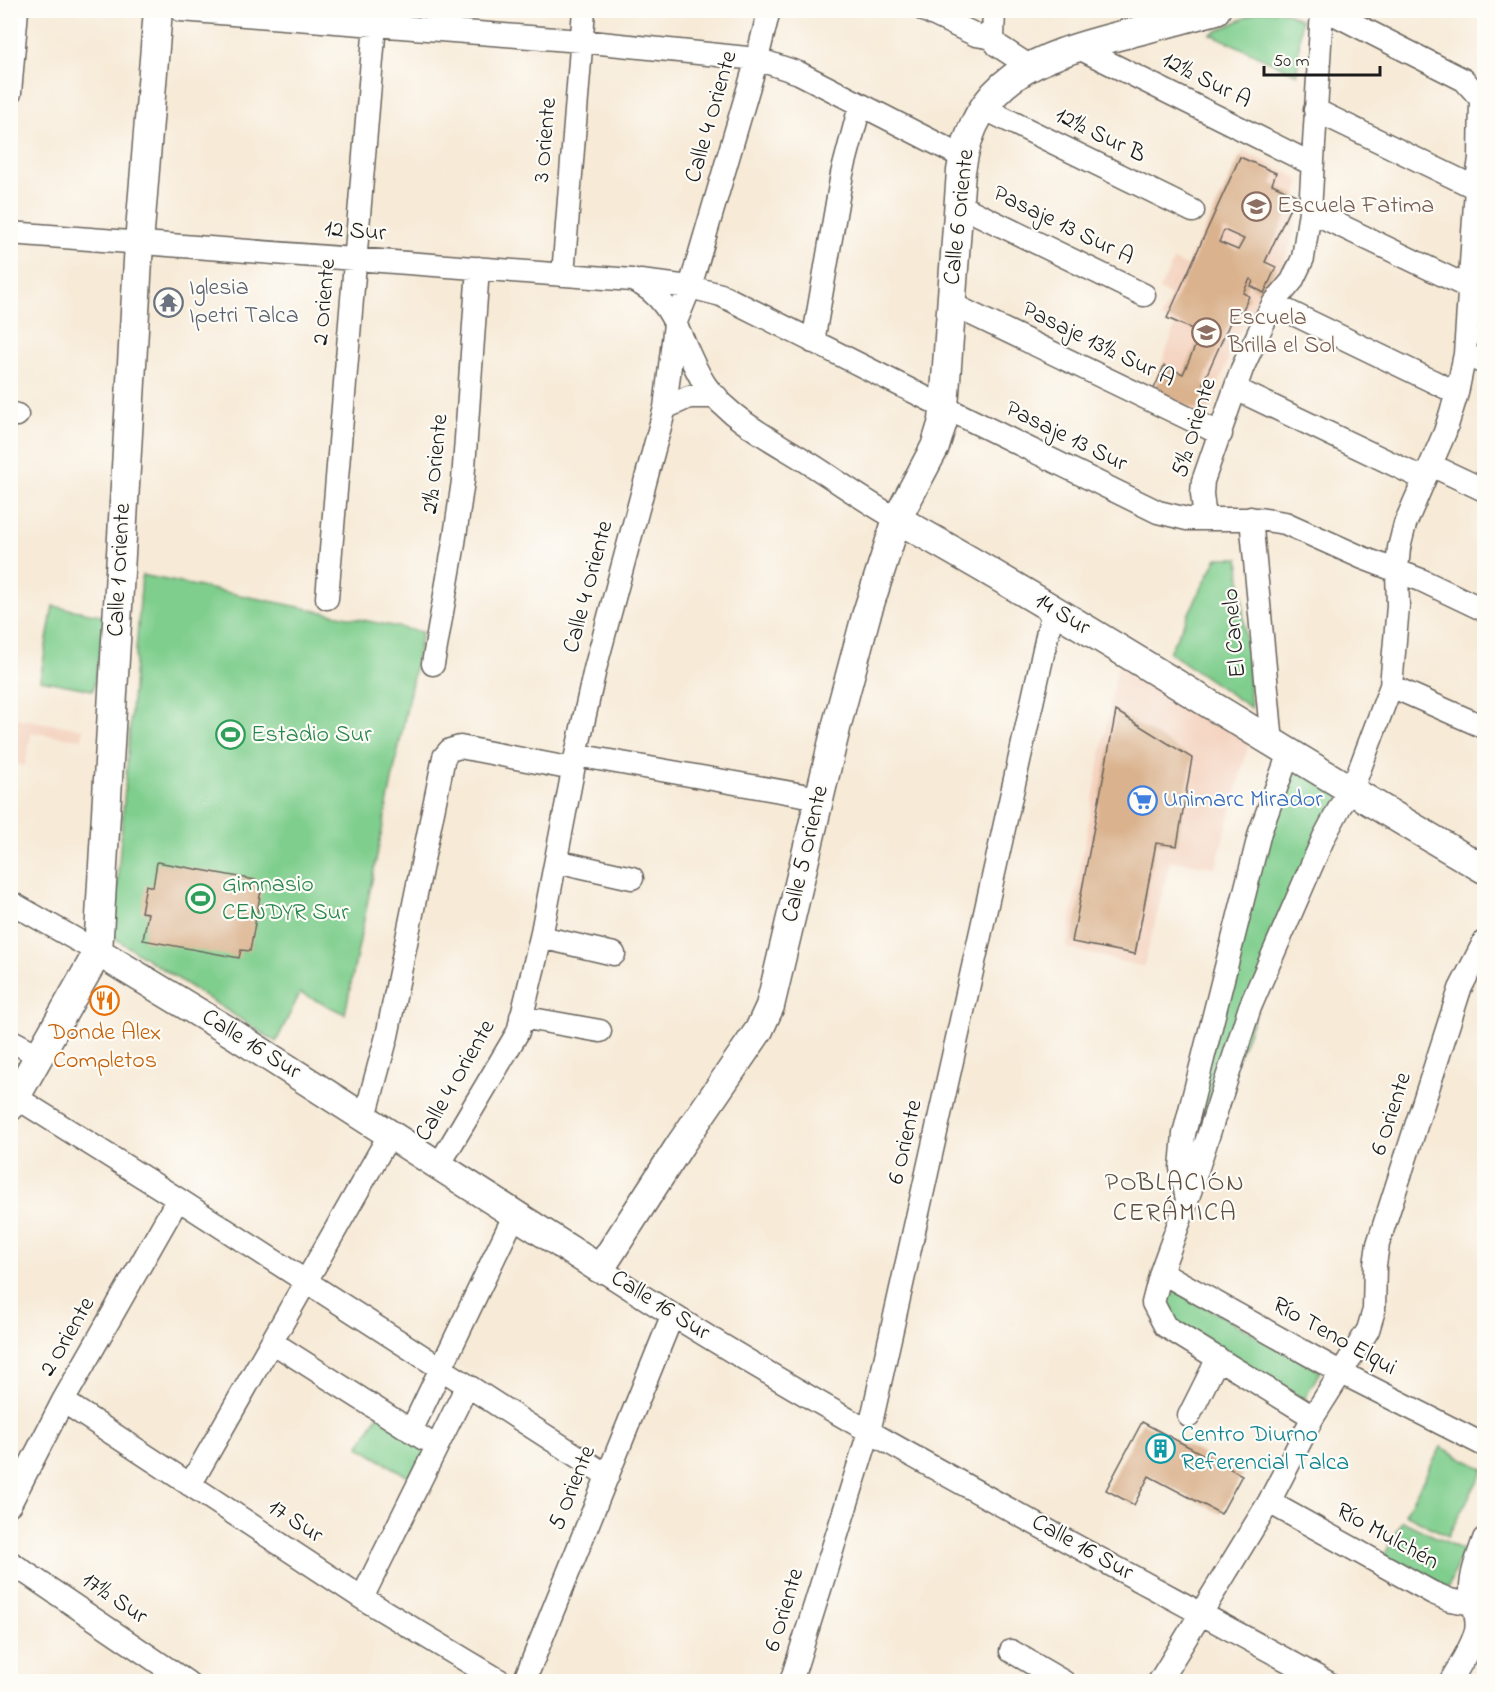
<svg xmlns="http://www.w3.org/2000/svg" width="1495" height="1692" viewBox="0 0 1495 1692" font-family="'Indie Flower',sans-serif">
  <style>
    .built { fill: #f4d3c0 }
    .green { fill: #7fce8d; stroke: #4e7554; stroke-width: 1.5 }
    .building { fill: #dab28e; fill-rule: evenodd }
    .lines { fill: none; stroke-linecap: round; stroke-linejoin: round }
    .minor-casing { stroke: #69645d; stroke-width: 25 }
    .major-casing { stroke: #69645d; stroke-width: 31 }
    .minor { stroke: #fff; stroke-width: 22 }
    .major { stroke: #fff; stroke-width: 28 }
    .labels { text-anchor: middle; dominant-baseline: central; stroke-width: 4.5; stroke-linejoin: round; paint-order: stroke }
    .street-label { font-size: 24px; fill: #1c1c1c; stroke: #fdfcf7 }
    .education-label { font-size: 24px; fill: #785e54; stroke: #fdfcf7; text-anchor: start }
    .worship-label { font-size: 24px; fill: #5b616d; stroke: #fdfcf7; text-anchor: start }
    .leisure-label { font-size: 24px; fill: #27864d; stroke: #fdfcf7; text-anchor: start }
    .shop-label { font-size: 24px; fill: #366cbe; stroke: #fdfcf7; text-anchor: start }
    .food-label { font-size: 24px; fill: #c56008; stroke: #fdfcf7 }
    .culture-label { font-size: 24px; fill: #0d838f; stroke: #fdfcf7; text-anchor: start }
    .neighbourhood-label { font-size: 26px; letter-spacing: 1.5px; fill: #5e5044; stroke: #fdfcf7 }
  </style>
  <rect width="100%" height="100%" fill="#fdfcf7"/>
  <filter id="ink" filterUnits="userSpaceOnUse"><feTurbulence type="fractalNoise" baseFrequency=".0167" numOctaves="2"/><feDisplacementMap in="SourceGraphic" scale="12" xChannelSelector="R" yChannelSelector="G"/><feConvolveMatrix kernelMatrix="1 2 1 2 8 2 1 2 1" color-interpolation-filters="sRGB"/></filter>
  <filter id="wash" filterUnits="userSpaceOnUse"><feTurbulence type="fractalNoise" baseFrequency=".008" numOctaves="4" result="noise"/><feDisplacementMap in="SourceGraphic" scale="24" xChannelSelector="R" yChannelSelector="G"/><feGaussianBlur stdDeviation="1.35" result="paint"/><feColorMatrix in="noise" values="0 0 0 0 0 0 0 0 0 0 0 0 0 0 0 0 0 1.4 0 .05"/><feComposite in="paint" operator="in"/></filter>
  <g filter="url(#wash)">
    <rect width="100%" height="100%" fill="#f7ead7"/>
    <!-- built -->
    <path class="built" d="M1243 151 1299 179 1295 232 1281 271 1236 338 1206 420 1152 394 1175 325 1161 318 1171 296 1159 290 1174 260 1186 266Z
      M1118 662 1250 739 1216 867 1170 861 1144 967 1066 948Z
      M10 717 83 729 82 739 31 733 25 766 11 762Z"/>
    <!-- green -->
    <path class="green" d="M1259 11H1284L1301 20 1297 74 1211 34Z
      M1217 558H1239L1251 708 1169 652Z
      M142 575 422 632 345 1014 300 993 276 1042 113 937Z
      M53 606 106 616 93 690 40 680Z
      M1297 764 1342 792 1188 1187 1185 1165 1263 834Z
      M1163 1283 1320 1371 1304 1400 1168 1317 1162 1308Z
      M380 1411 438 1447 420 1484 359 1447Z
      M1441 1447 1484 1469 1448 1536 1405 1514Z
      M1402 1521 1463 1550 1448 1588 1384 1556Z"/>
    <g id="blocks">
      <!-- building -->
      <path class="building" d="M1240 157 1276 173 1272 184 1296 195 1265 262 1276 267 1267 287 1264 293 1251 286 1253 281 1250 279 1243 293 1249 296 1242 312 1236 309 1203 383 1208 385 1197 410 1153 391 1164 366 1183 374 1201 333 1167 318ZM1224 230 1244 239 1238 250 1219 242Z
        M1116 711 1192 758 1177 846 1156 843 1135 954 1072 942Z
        M157 862 256 880 255 883 262 885 250 951 241 950 239 958 143 940 148 913 141 912 146 885 153 887Z
        M1142 1422 1242 1475 1221 1514 1149 1476 1134 1505 1106 1490Z"/>
    </g>
  </g>
  <g filter="url(#ink)">
    <use href="#blocks" fill-opacity="0" stroke="#69645d" stroke-width="1.5"/>
    <g class="lines">
      <defs>
        <path id="minor" d="M181 10 581 41 757 59 799 73 963 157
          M924 10 976 35 993 38
          M994 10 993 38 997 45 1029 66
          M1077 47 1312 164
          M10 93 17 10
          M983 108 1193 211
          M1315 110 1476 188
          M959 205 1144 295
          M1310 211 1468 287
          M10 233 632 280C677 297 681 350 706 386 730 420 778 443 812 465 840 483 868 503 897 519
          M563 275 584 10
          M640 281 690 287 721 295 944 407 1158 512 1187 519H1259L1285 523 1363 558 1421 580 1484 610
          M951 304 1221 434
          M1273 304 1457 393
          M813 342 842 174 860 106
          M1465 354 1484 363
          M1236 389 1424 479
          M665 408 689 397H717
          M10 413 17 415
          M1431 465 1484 490
          M1251 518 1272 743
          M1205 519 1202 494 1203 481 1242 369 1259 332 1273 304 1292 281 1303 258 1310 211 1322 10
          M327 598 376 12
          M433 664 454 543 463 481 478 268
          M1391 686 1484 727
          M576 755 820 798
          M556 861 632 878
          M10 902 98 952
          M541 937 614 954
          M521 1017 600 1031
          M10 1040 40 1056
          M17 1098 178 1199 608 1476
          M365 1117 387 1036 444 757 450 750 460 747 573 769
          M439 1165 518 1032 541 937 576 755 595 669 665 408 675 324 690 287 757 59 769 10
          M1187 1200 1181 1168 1184 1134 1260 832 1289 753
          M600 1269C833 1420 1082 1548 1327 1682
          M1161 1272 1340 1372 1484 1445
          M272 1342 424 1439
          M63 1401 362 1598 502 1682
          M1189 1416 1218 1358
          M1313 1417 1165 1326 1153 1303 1161 1272 1187 1201 1250 1007 1324 837 1341 805 1351 792 1391 686 1398 606 1397 570 1399 548 1405 524 1445 432 1457 393 1465 354 1476 188 1480 158 1481 99 1464 80 1326 10
          M411 1431 515 1214
          M190 1485 390 1134
          M1269 1502 1433 1593 1450 1600 1484 1606
          M10 1504 63 1401 178 1199
          M10 1562 187 1682
          M362 1598 467 1386
          M1011 1651 1064 1682
          M524 1682 672 1316
          M791 1682 869 1432 1053 609
          M1159 1682 1269 1502 1313 1417 1368 1330 1374 1310 1375 1265 1378 1244 1460 989 1484 942
          M1450 1682C1459 1666 1471 1649 1476 1631 1479 1616 1471 1603 1471 1589 1471 1572 1479 1554 1484 1539"/>
        <path id="major" d="M897 519C1096 630 1287 755 1484 869
          M98 952 232 1033 600 1269 680 1145 759 1030 770 1006 837 724 866 616 897 519 935 447 943 421 961 171C974 78 1038 57 1118 36 1151 28 1183 19 1216 10
          M10 1107 98 952 139 243 158 10"/>
      </defs>
      <!-- minor casing -->
      <use href="#minor" class="minor-casing"/>
      <!-- major casing -->
      <use href="#major" class="major-casing"/>
      <!-- minor -->
      <use href="#minor" class="minor"/>
      <!-- major -->
      <use href="#major" class="major"/>
    </g>
  </g>
  <!-- icons -->
  <defs>
    <symbol id="school-ring" viewBox="-11 -11 22 22"><circle r="9.5" fill="#fdfcf7" stroke="#8d6e63" stroke-width="1.5"/><path d="M0-5L7-2L0 1L-7-2ZM-4 1L0 2.5L4 1V4Q0 6-4 4Z" fill="#8d6e63"/></symbol>
    <symbol id="temple-ring" viewBox="-11 -11 22 22"><circle r="9.5" fill="#fdfcf7" stroke="#6b7280" stroke-width="1.5"/><path d="M0-6L5-2H3V0L6.5 2.5H4V6H1.5V3h-3V6H-4V2.5H-6.5L-3 0V-2H-5Z" fill="#6b7280"/></symbol>
    <symbol id="stadium-ring" viewBox="-11 -11 22 22"><circle r="9.5" fill="#fdfcf7" stroke="#2e9e5b" stroke-width="1.5"/><path d="M0-5a6.5 5 0 1 0 0 10a6.5 5 0 1 0 0-10ZM-3.5-1.8h7v3.6h-7Z" fill="#2e9e5b"/></symbol>
    <symbol id="supermarket-ring" viewBox="-11 -11 22 22"><circle r="9.5" fill="#fdfcf7" stroke="#3f7fe0" stroke-width="1.5"/><path d="M-6-5.5h2.5l.6 2H6L4.5 2H-2.5L-4.4-4H-6ZM-1.5 3.2a1.3 1.3 0 1 0 .1 0ZM3 3.2a1.3 1.3 0 1 0 .1 0Z" fill="#3f7fe0"/></symbol>
    <symbol id="restaurant-ring" viewBox="-11 -11 22 22"><circle r="9.5" fill="#fdfcf7" stroke="#e8710a" stroke-width="1.5"/><path d="M-5-6h1v4h1v-4h1v4h1v-4h1v5L-1.5 .5V6h-2V.5L-5-1ZM5-6V6H3V1.5H1.5Q1.5-4 5-6Z" fill="#e8710a"/></symbol>
    <symbol id="building-ring" viewBox="-11 -11 22 22"><circle r="9.5" fill="#fdfcf7" stroke="#0f9aa8" stroke-width="1.5"/><path d="M-4-6H4V6H1V3H-1V6H-4ZM-2.5-4.3h1.7v1.8h-1.7ZM.8-4.3h1.7v1.8H.8ZM-2.5-1h1.7V.8h-1.7ZM.8-1h1.7V.8H.8Z" fill="#0f9aa8"/></symbol>
  </defs>
  <g fill-rule="evenodd">
    <use href="#school-ring" x="1240" y="190" width="33" height="33"/>
    <use href="#temple-ring" x="152" y="286" width="33" height="33"/>
    <use href="#school-ring" x="1190" y="316" width="33" height="33"/>
    <use href="#stadium-ring" x="214" y="718" width="33" height="33"/>
    <use href="#supermarket-ring" x="1126" y="784" width="33" height="33"/>
    <use href="#stadium-ring" x="184" y="882" width="33" height="33"/>
    <use href="#restaurant-ring" x="88" y="984" width="33" height="33"/>
    <use href="#building-ring" x="1144" y="1432" width="33" height="33"/>
  </g>
  <g class="labels">
    <!-- street labels -->
    <g class="street-label">
      <text transform="translate(1206 81) rotate(27)">12½ Sur A</text>
      <text transform="translate(712 117) rotate(-74)">Calle 4 Oriente</text>
      <text transform="translate(1100 136) rotate(26)">12½ Sur B</text>
      <text transform="translate(546 140) rotate(-85)">3 Oriente</text>
      <text transform="translate(960 217) rotate(-84)">Calle 6 Oriente</text>
      <text transform="translate(1063 226) rotate(26)">Pasaje 13 Sur A</text>
      <text transform="translate(355 232) rotate(4)">12 Sur</text>
      <text transform="translate(325 302) rotate(-85)">2 Oriente</text>
      <text transform="translate(1098 345) rotate(26)">Pasaje 13½ Sur A</text>
      <text transform="translate(1195 428) rotate(-73)">5½ Oriente</text>
      <text transform="translate(1066 437) rotate(26)">Pasaje 13 Sur</text>
      <text transform="translate(436 464) rotate(-84)">2½ Oriente</text>
      <text transform="translate(120 570) rotate(-87)">Calle 1 Oriente</text>
      <text transform="translate(589 587) rotate(-75)">Calle 4 Oriente</text>
      <text transform="translate(1062 615) rotate(31)">14 Sur</text>
      <text transform="translate(1235 633) rotate(-95)">El Canelo</text>
      <text transform="translate(806 854) rotate(-77)">Calle 5 Oriente</text>
      <text transform="translate(251 1045) rotate(32)">Calle 16 Sur</text>
      <text transform="translate(456 1081) rotate(-60)">Calle 4 Oriente</text>
      <text transform="translate(1392 1114) rotate(-72)">6 Oriente</text>
      <text transform="translate(906 1142) rotate(-77)">6 Oriente</text>
      <text transform="translate(660 1306) rotate(32)">Calle 16 Sur</text>
      <text transform="translate(68 1337) rotate(-60)">2 Oriente</text>
      <text transform="translate(1334 1337) rotate(29)">Río Teno Elqui</text>
      <text transform="translate(573 1488) rotate(-68)">5 Oriente</text>
      <text transform="translate(295 1522) rotate(33)">17 Sur</text>
      <text transform="translate(1387 1537) rotate(29)">Río Mulchén</text>
      <text transform="translate(1082 1548) rotate(29)">Calle 16 Sur</text>
      <text transform="translate(114 1599) rotate(34)">17½ Sur</text>
      <text transform="translate(785 1610) rotate(-73)">6 Oriente</text>
    </g>
    <!-- education labels -->
    <g class="education-label">
      <text x="1277" y="206">Escuela Fatima</text>
      <text x="1228" y="318">Escuela<tspan x="1228" dy="28">Brilla el Sol</tspan></text>
    </g>
    <!-- worship labels -->
    <g class="worship-label">
      <text x="189" y="288">Iglesia<tspan x="189" dy="28">Ipetri Talca</tspan></text>
    </g>
    <!-- leisure labels -->
    <g class="leisure-label">
      <text x="251" y="735">Estadio Sur</text>
      <text x="222" y="885">Gimnasio<tspan x="222" dy="28">CENDYR Sur</tspan></text>
    </g>
    <!-- shop labels -->
    <g class="shop-label">
      <text x="1163" y="800">Unimarc Mirador</text>
    </g>
    <!-- food labels -->
    <g class="food-label">
      <text x="105" y="1033">Donde Alex<tspan x="105" dy="28">Completos</tspan></text>
    </g>
    <!-- culture labels -->
    <g class="culture-label">
      <text x="1181" y="1435">Centro Diurno<tspan x="1181" dy="28">Referencial Talca</tspan></text>
    </g>
    <!-- neighbourhood labels -->
    <g class="neighbourhood-label">
      <text x="1175" y="1184">POBLACIÓN<tspan x="1175" dy="30">CERÁMICA</tspan></text>
    </g>
  </g>
  <!-- margin -->
  <rect width="1495" height="1692" fill="none" stroke="#fdfcf7" stroke-width="36"/>
  <!-- scale -->
  <path d="M1264 66v9h116v-9" fill="none" stroke="#1c1c1c" stroke-width="3"/>
  <text x="1273" y="66" font-size="18" fill="#1c1c1c" stroke="#fdfcf7" stroke-width="4.5" paint-order="stroke">50 m</text>
</svg>
